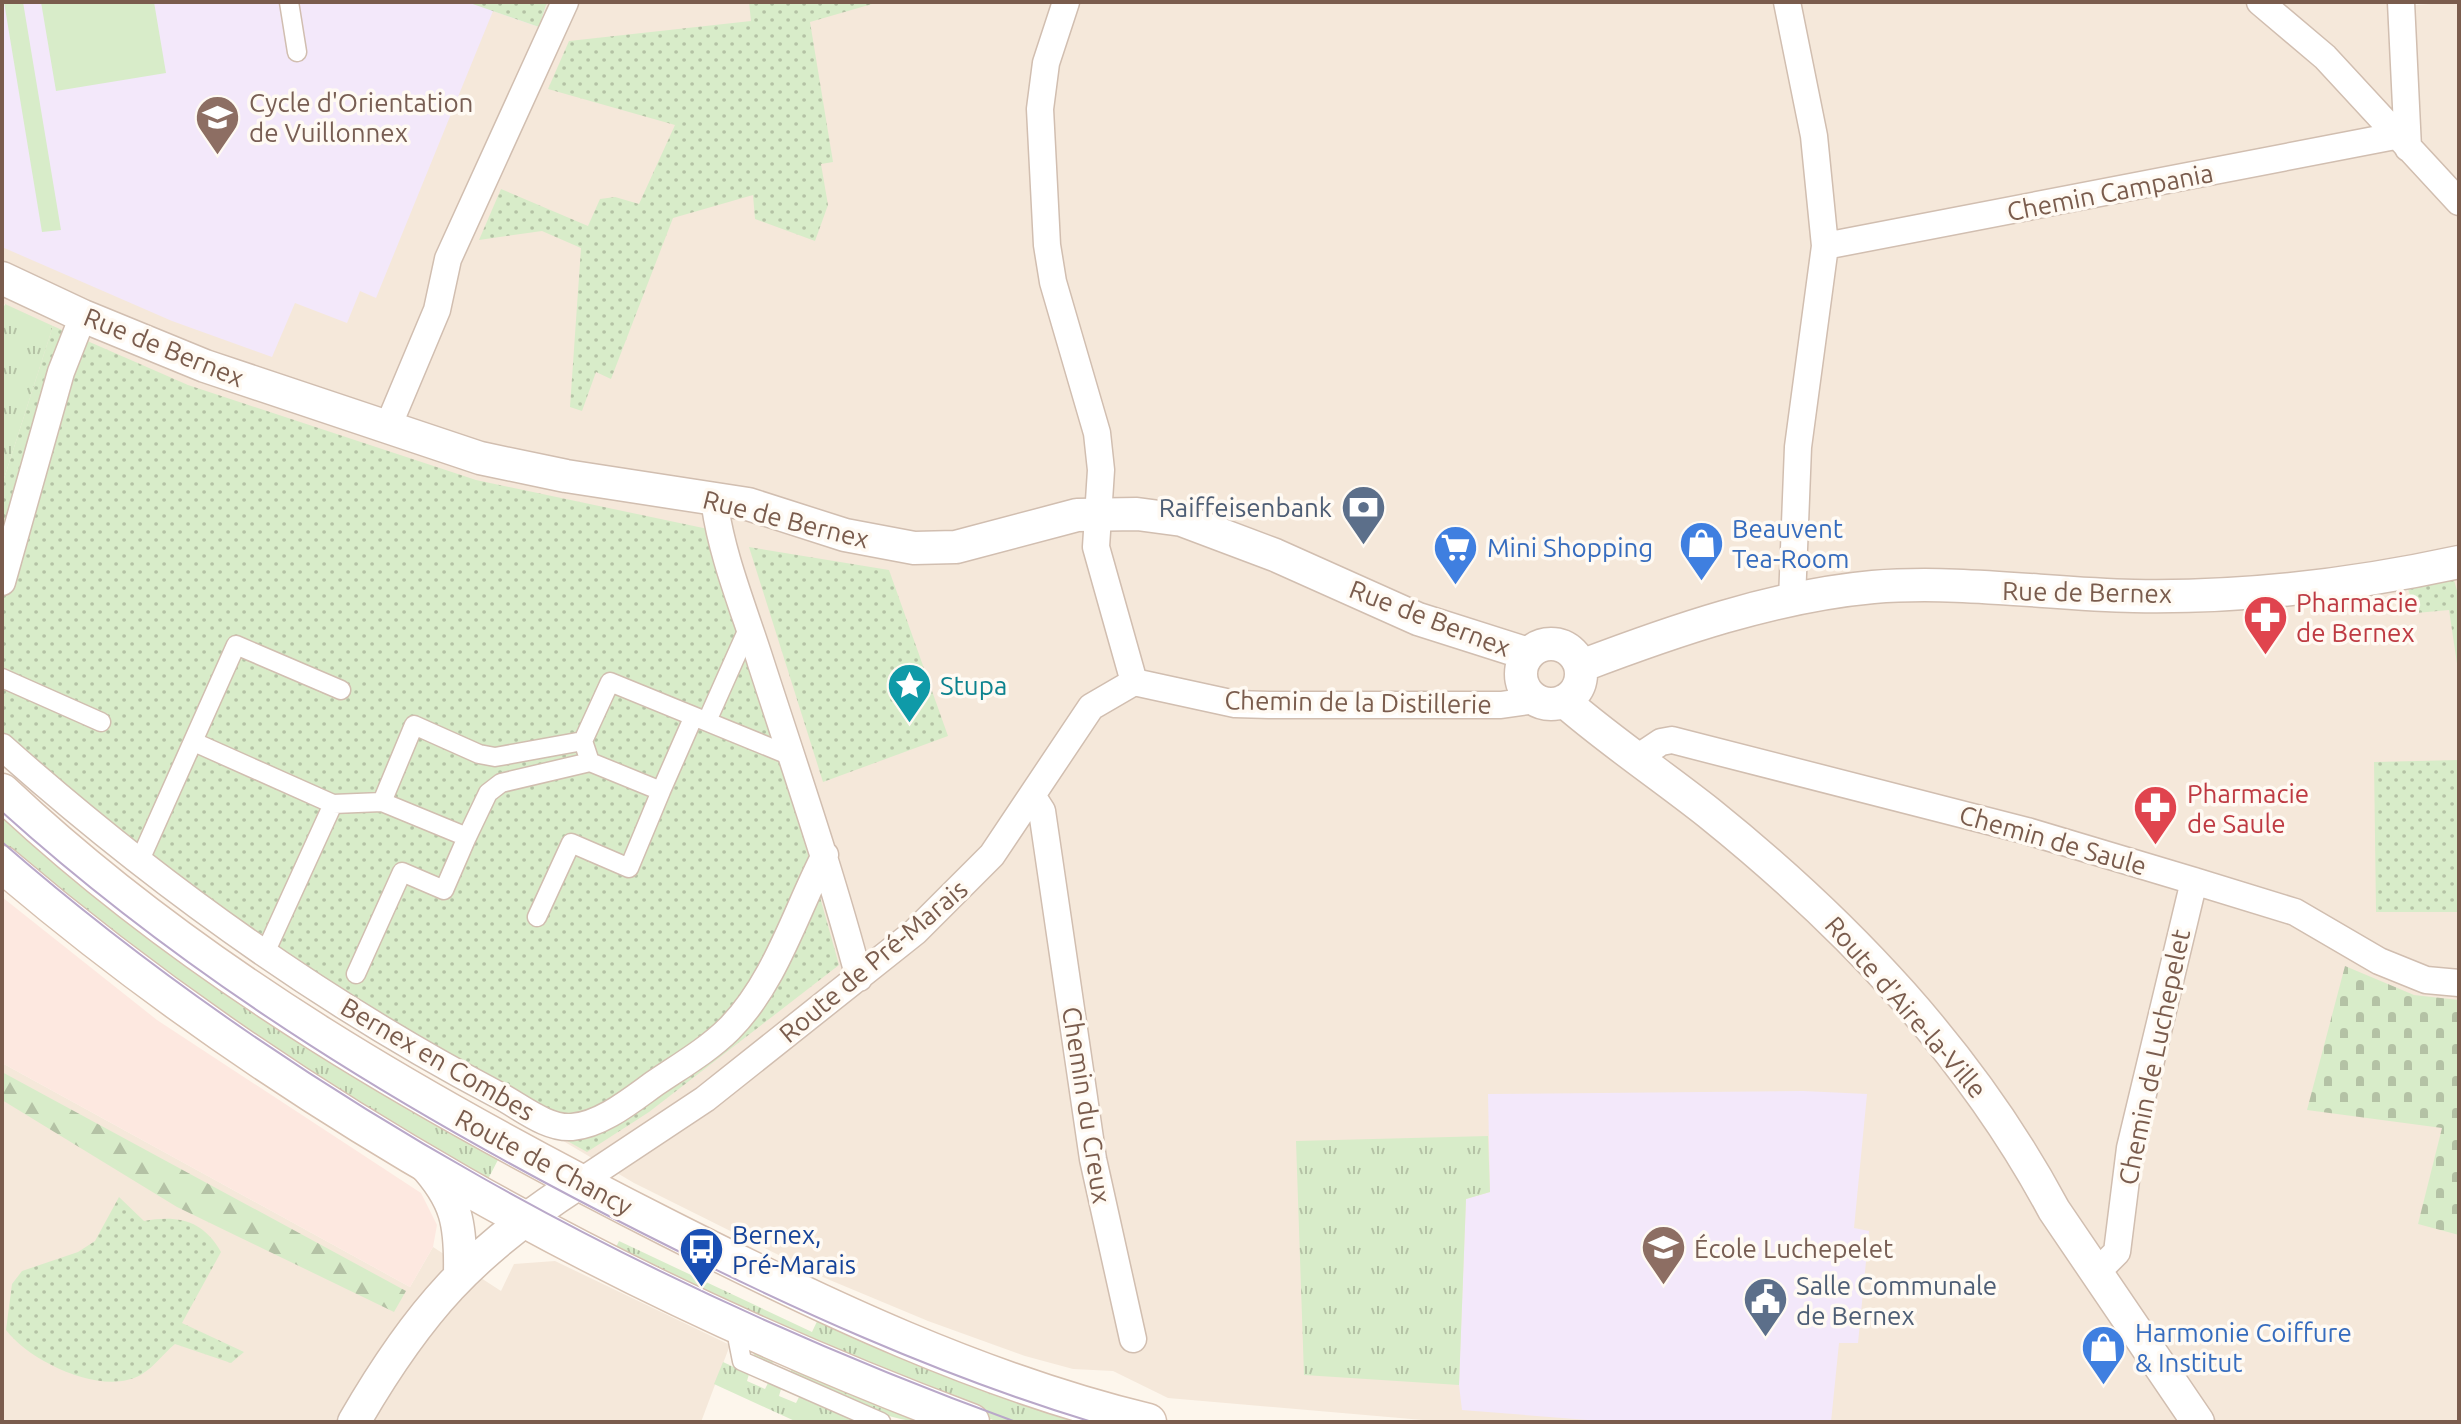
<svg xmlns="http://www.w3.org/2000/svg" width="2461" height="1424" viewBox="0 0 2461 1424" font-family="Ubuntu,sans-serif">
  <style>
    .residential { fill: #f5e8da }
    .commercial { fill: #fde8e0 }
    .education { fill: #f3e8fa }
    .grass { fill: url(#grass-tufts) }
    .forest { fill: url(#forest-firs) }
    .cemetery { fill: url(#cemetery-stones) }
    .park { fill: url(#park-dots) }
    .pitch { fill: #d8ecc9 }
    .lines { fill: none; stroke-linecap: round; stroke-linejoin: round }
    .pedestrian-casing { stroke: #d1beb0; stroke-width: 21 }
    .minor-casing { stroke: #d1beb0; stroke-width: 29 }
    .tertiary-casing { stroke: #d1beb0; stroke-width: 35 }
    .secondary-casing { stroke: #d6c0b0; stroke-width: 39 }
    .pedestrian { stroke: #fff; stroke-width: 18 }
    .minor { stroke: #fff; stroke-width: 26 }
    .tertiary { stroke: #fff; stroke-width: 32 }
    .secondary { stroke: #fff; stroke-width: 36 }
    .tram { stroke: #b9a8c9; stroke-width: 2 }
    .labels { text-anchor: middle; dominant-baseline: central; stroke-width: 7; stroke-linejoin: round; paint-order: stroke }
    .education-label { font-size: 26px; fill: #785e54; stroke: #fffaf3; text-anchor: start }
    .street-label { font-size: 26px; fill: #7a5c4d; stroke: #fffaf3 }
    .service-label { font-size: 26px; fill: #4e5e75; stroke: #fffaf3; text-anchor: end }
    .shop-label { font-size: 26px; fill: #366cbe; stroke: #fffaf3; text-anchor: start }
    .health-label { font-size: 26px; fill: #be3a42; stroke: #fffaf3; text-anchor: start }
    .culture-label { font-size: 26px; fill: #0d838f; stroke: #fffaf3; text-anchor: start }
    .transit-label { font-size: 26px; fill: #164399; stroke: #fffaf3; text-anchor: start }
  </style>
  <defs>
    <pattern id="grass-tufts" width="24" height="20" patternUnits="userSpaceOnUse" patternTransform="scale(2)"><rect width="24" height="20" fill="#d8ecc9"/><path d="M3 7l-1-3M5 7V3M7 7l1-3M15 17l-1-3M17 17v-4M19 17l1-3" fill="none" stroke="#b4c2a5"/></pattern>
    <pattern id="forest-firs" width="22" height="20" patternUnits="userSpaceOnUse" patternTransform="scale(2)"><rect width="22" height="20" fill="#d8ecc9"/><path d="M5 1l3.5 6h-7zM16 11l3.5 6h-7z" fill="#b4c2a5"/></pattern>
    <pattern id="cemetery-stones" width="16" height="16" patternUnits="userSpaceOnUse" patternTransform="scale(2)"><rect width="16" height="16" fill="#d8ecc9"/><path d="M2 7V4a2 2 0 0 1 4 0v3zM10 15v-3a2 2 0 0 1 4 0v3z" fill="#b4c2a5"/></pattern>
    <pattern id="park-dots" width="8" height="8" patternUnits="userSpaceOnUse" patternTransform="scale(2)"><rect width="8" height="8" fill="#d8ecc9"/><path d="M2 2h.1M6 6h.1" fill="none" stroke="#b4c2a5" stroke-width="1.8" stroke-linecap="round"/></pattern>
  </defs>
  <rect width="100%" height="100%" fill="#fdf6ec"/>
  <!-- residential -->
  <path class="residential" d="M2 2H2401L2402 6 2459 2V1422H1446L1168 1398 1113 1371 1073 1369 1025 1356 928 1321 825 1278 634 1183 494 1100 490 1106 2 485 52 327 2 303Z
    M2 1063 410 1287 433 1247 501 1291 514 1264 555 1261 730 1345 701 1422H2Z"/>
  <!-- commercial -->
  <path class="commercial" d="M2 897 157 1020 421 1193 437 1225 433 1247 410 1287 2 1063Z"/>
  <!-- education -->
  <path class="education" d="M2 2H547L539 27 493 11 376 298 360 291 347 323 295 303 272 357 172 321 2 247Z
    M1803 1091 1867 1094 1854 1228 1869 1231 1858 1343H1839L1831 1422H1613L1462 1410 1459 1385 1466 1199 1490 1192 1488 1094Z"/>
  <!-- grass -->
  <path class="grass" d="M5 304 53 326 2 485V311Z
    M2 806 501 1154 486 1183 327 1090 2 850Z
    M1488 1136 1490 1192 1466 1199 1459 1385 1304 1375 1296 1141Z
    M619 1241 812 1332 821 1313 1109 1422 993 1420 927 1394 614 1251Z
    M757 1348 927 1422C881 1422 831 1391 790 1372L793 1366 775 1358 772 1364 753 1356Z
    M723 1362 749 1374 747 1381 765 1389 768 1383 781 1389 779 1396 796 1403 799 1397 857 1422H797L714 1384Z"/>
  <!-- forest -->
  <path class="forest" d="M2 1072 406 1291 394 1312 177 1207 2 1100Z"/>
  <!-- cemetery -->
  <path class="cemetery" d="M2345 966 2414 995 2459 1000V1235L2418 1224 2442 1128 2307 1110Z"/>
  <!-- park -->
  <path class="park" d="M467 2H547L539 27Z
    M749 2H879L810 22 833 162 821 164 828 205 815 241 755 219 753 195 673 218 611 379 596 372 582 411 570 407 581 248 542 231 479 240 501 189 588 226 600 199 615 197 639 204 675 125 548 89 569 41 751 21Z
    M53 326 188 385 476 480 708 529 787 779 839 965 649 1112 587 1152 494 1100 490 1106 366 1032 2 754V485Z
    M749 547 889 570 948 736 823 782Z
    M2454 580 2459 598V677L2449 610 2416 613 2407 586Z
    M2459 760V912H2376L2374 762Z
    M119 1197 144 1221C178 1215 203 1220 221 1252L182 1323 244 1352 231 1363 175 1344C164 1353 154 1367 142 1374 104 1398 29 1361 6 1330L12 1284 22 1271 78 1252 95 1241Z"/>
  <!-- pitch -->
  <path class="pitch" d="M4 2H23L61 230 42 232Z
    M41 2H154L166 73 56 91Z"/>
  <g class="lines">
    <defs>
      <path id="pedestrian" d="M289 2 297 52
        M2 678 101 722
        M707 721 748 629
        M194 742 333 804 265 953
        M590 762 661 791 693 718
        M382 802 414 725 479 754 495 757 583 741 610 682 791 756
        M333 804 382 802 467 837 444 890 402 872 356 974
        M467 837 488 793 501 783 590 762 583 741
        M140 860 236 645 341 690
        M537 917 571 843 629 868 661 791
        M738 1341 742 1361 881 1422"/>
      <path id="minor" d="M1066 2 1046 63 1040 109 1047 245 1053 282 1097 433 1101 470 1096 547 1134 682
        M1787 2 1814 136 1825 246 1798 447 1792 600
        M2260 2 2325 57 2459 202
        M2401 2 2408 148
        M1825 246 2395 136
        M387 429 437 310 448 259 565 2
        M714 499C721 555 744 609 761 663 795 768 831 872 859 978
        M2 582 61 372 83 316
        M1134 682 1235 704 1269 705H1501L1535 700
        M2 747C154 882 321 1002 500 1096 521 1107 547 1129 572 1127 600 1125 629 1102 651 1086 677 1068 707 1051 729 1029 775 983 796 911 825 855
        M1637 758 1661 742 1672 740 2027 831 2194 881 2295 912 2379 961 2426 980 2459 983
        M1033 797 1042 811 1093 1159 1133 1339
        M580 1182 705 1099 915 932 992 855 1091 707 1134 682
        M2096 1273 2117 1252 2130 1148 2194 881"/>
      <path id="tertiary" d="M2 278 83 316 205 366 480 458 566 476 748 504 845 535 914 548 956 547 1077 515 1137 514 1182 520 1275 555 1418 619 1528 654
        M1521 674a30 30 0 1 1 60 0a30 30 0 1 1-60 0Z
        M1581 666C1673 631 1774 596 1873 587 1959 580 2048 594 2134 596 2242 598 2353 585 2459 562
        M1564 701C1610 741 1661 775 1709 813 1847 924 1970 1053 2054 1210L2198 1422
        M423 1163C457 1200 461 1224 460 1273
        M354 1422C418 1311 471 1252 580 1182"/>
      <path id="secondary" d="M2 792C197 976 433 1109 670 1229 822 1306 982 1382 1148 1422
        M2 864C286 1106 622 1291 971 1422"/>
    </defs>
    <!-- pedestrian casing -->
    <use href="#pedestrian" class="pedestrian-casing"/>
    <!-- minor casing -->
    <use href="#minor" class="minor-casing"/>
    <!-- tertiary casing -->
    <use href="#tertiary" class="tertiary-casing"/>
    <!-- secondary casing -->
    <use href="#secondary" class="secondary-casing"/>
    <!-- pedestrian -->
    <use href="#pedestrian" class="pedestrian"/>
    <!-- minor -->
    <use href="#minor" class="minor"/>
    <!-- tertiary -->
    <use href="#tertiary" class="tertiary"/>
    <!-- secondary -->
    <use href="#secondary" class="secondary"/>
    <!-- tram -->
    <path class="tram" d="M2 812C194 985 414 1118 644 1234 788 1307 937 1375 1092 1422
      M2 842C293 1096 654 1290 1016 1422"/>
  </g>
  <!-- icons -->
  <defs>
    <symbol id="school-pin" viewBox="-11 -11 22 30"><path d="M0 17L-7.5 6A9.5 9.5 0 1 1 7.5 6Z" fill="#8d6e63" stroke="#fffaf3"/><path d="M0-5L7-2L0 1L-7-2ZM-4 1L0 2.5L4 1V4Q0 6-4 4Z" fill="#fff"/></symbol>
    <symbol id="bank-pin" viewBox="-11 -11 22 30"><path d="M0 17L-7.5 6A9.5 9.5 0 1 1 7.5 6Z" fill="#5c6f8a" stroke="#fffaf3"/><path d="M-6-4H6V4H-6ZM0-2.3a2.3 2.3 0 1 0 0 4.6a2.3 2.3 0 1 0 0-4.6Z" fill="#fff"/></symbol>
    <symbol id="shop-pin" viewBox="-11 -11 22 30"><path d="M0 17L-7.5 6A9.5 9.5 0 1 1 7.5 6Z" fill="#3f7fe0" stroke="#fffaf3"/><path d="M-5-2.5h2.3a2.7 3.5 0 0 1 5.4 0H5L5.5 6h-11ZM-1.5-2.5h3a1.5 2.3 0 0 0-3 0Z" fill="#fff"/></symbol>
    <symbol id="supermarket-pin" viewBox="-11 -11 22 30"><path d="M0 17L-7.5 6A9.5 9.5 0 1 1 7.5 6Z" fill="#3f7fe0" stroke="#fffaf3"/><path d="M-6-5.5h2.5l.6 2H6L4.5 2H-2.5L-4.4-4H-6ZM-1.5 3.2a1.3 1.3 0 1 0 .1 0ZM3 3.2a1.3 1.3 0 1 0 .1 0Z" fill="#fff"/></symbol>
    <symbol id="pharmacy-pin" viewBox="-11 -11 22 30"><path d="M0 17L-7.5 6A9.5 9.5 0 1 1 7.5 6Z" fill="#e0444e" stroke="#fffaf3"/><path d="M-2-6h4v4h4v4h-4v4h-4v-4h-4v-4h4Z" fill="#fff"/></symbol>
    <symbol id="sight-pin" viewBox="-11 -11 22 30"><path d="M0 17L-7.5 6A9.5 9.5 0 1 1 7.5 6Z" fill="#0f9aa8" stroke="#fffaf3"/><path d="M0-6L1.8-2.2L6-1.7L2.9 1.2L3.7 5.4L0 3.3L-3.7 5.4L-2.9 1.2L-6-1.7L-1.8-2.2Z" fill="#fff"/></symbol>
    <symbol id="bus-pin" viewBox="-11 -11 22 30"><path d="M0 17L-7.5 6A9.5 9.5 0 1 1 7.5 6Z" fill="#1a4fb4" stroke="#fffaf3"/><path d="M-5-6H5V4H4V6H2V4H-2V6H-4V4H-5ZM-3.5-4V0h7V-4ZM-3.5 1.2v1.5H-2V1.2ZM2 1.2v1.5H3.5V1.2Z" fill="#fff"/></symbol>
    <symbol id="civic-pin" viewBox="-11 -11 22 30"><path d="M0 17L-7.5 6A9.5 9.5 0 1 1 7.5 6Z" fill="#5c6f8a" stroke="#fffaf3"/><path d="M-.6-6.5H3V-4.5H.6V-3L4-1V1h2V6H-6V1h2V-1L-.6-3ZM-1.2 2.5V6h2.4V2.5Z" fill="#fff"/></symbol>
  </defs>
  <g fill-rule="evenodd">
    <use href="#school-pin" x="192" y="92" width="51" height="69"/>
    <use href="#bank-pin" x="1338" y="482" width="51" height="69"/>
    <use href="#shop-pin" x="1676" y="518" width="51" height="69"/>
    <use href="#supermarket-pin" x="1430" y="522" width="51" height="69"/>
    <use href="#pharmacy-pin" x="2240" y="592" width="51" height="69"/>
    <use href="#sight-pin" x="884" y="660" width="51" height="69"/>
    <use href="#pharmacy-pin" x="2130" y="782" width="51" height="69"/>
    <use href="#school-pin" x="1638" y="1222" width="51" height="69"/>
    <use href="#bus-pin" x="676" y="1224" width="51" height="69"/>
    <use href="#civic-pin" x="1740" y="1274" width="51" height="69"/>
    <use href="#shop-pin" x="2078" y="1322" width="51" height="69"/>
  </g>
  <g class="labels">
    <!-- education labels -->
    <g class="education-label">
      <text x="249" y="102">Cycle d'Orientation<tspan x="249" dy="30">de Vuillonnex</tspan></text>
      <text x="1694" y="1248">École Luchepelet</text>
    </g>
    <!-- street labels -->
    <g class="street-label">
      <text transform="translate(2110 192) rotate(-11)">Chemin Campania</text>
      <text transform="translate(164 347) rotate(22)">Rue de Bernex</text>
      <text transform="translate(786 519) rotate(14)">Rue de Bernex</text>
      <text transform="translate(2087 592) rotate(1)">Rue de Bernex</text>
      <text transform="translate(1430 618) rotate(21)">Rue de Bernex</text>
      <text transform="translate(1358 702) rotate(1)">Chemin de la Distillerie</text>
      <text transform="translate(2053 840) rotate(16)">Chemin de Saule</text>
      <text transform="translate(873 961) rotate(-40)">Route de Pré-Marais</text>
      <text transform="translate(1906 1007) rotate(49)">Route d'Aire-la-Ville</text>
      <text transform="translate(2154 1057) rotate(-78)">Chemin de Luchepelet</text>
      <text transform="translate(438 1059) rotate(30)">Bernex en Combes</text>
      <text transform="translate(1087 1105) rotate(81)">Chemin du Creux</text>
      <text transform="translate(544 1162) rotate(28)">Route de Chancy</text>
    </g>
    <!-- service labels -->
    <g class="service-label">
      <text x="1332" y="507">Raiffeisenbank</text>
      <text x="1796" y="1285" text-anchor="start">Salle Communale<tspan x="1796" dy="30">de Bernex</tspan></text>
    </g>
    <!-- shop labels -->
    <g class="shop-label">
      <text x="1732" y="528">Beauvent<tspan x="1732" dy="30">Tea-Room</tspan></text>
      <text x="1487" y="547">Mini Shopping</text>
      <text x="2135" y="1332">Harmonie Coiffure<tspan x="2135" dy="30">&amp; Institut</tspan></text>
    </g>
    <!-- health labels -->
    <g class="health-label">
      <text x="2296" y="602">Pharmacie<tspan x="2296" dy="30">de Bernex</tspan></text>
      <text x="2187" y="793">Pharmacie<tspan x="2187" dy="30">de Saule</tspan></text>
    </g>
    <!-- culture labels -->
    <g class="culture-label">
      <text x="940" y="685">Stupa</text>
    </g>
    <!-- transit labels -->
    <g class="transit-label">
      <text x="732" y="1234">Bernex,<tspan x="732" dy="30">Pré-Marais</tspan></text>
    </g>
  </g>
  <!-- border -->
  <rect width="2461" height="1424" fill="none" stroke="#7a5c4d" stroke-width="8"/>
</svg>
